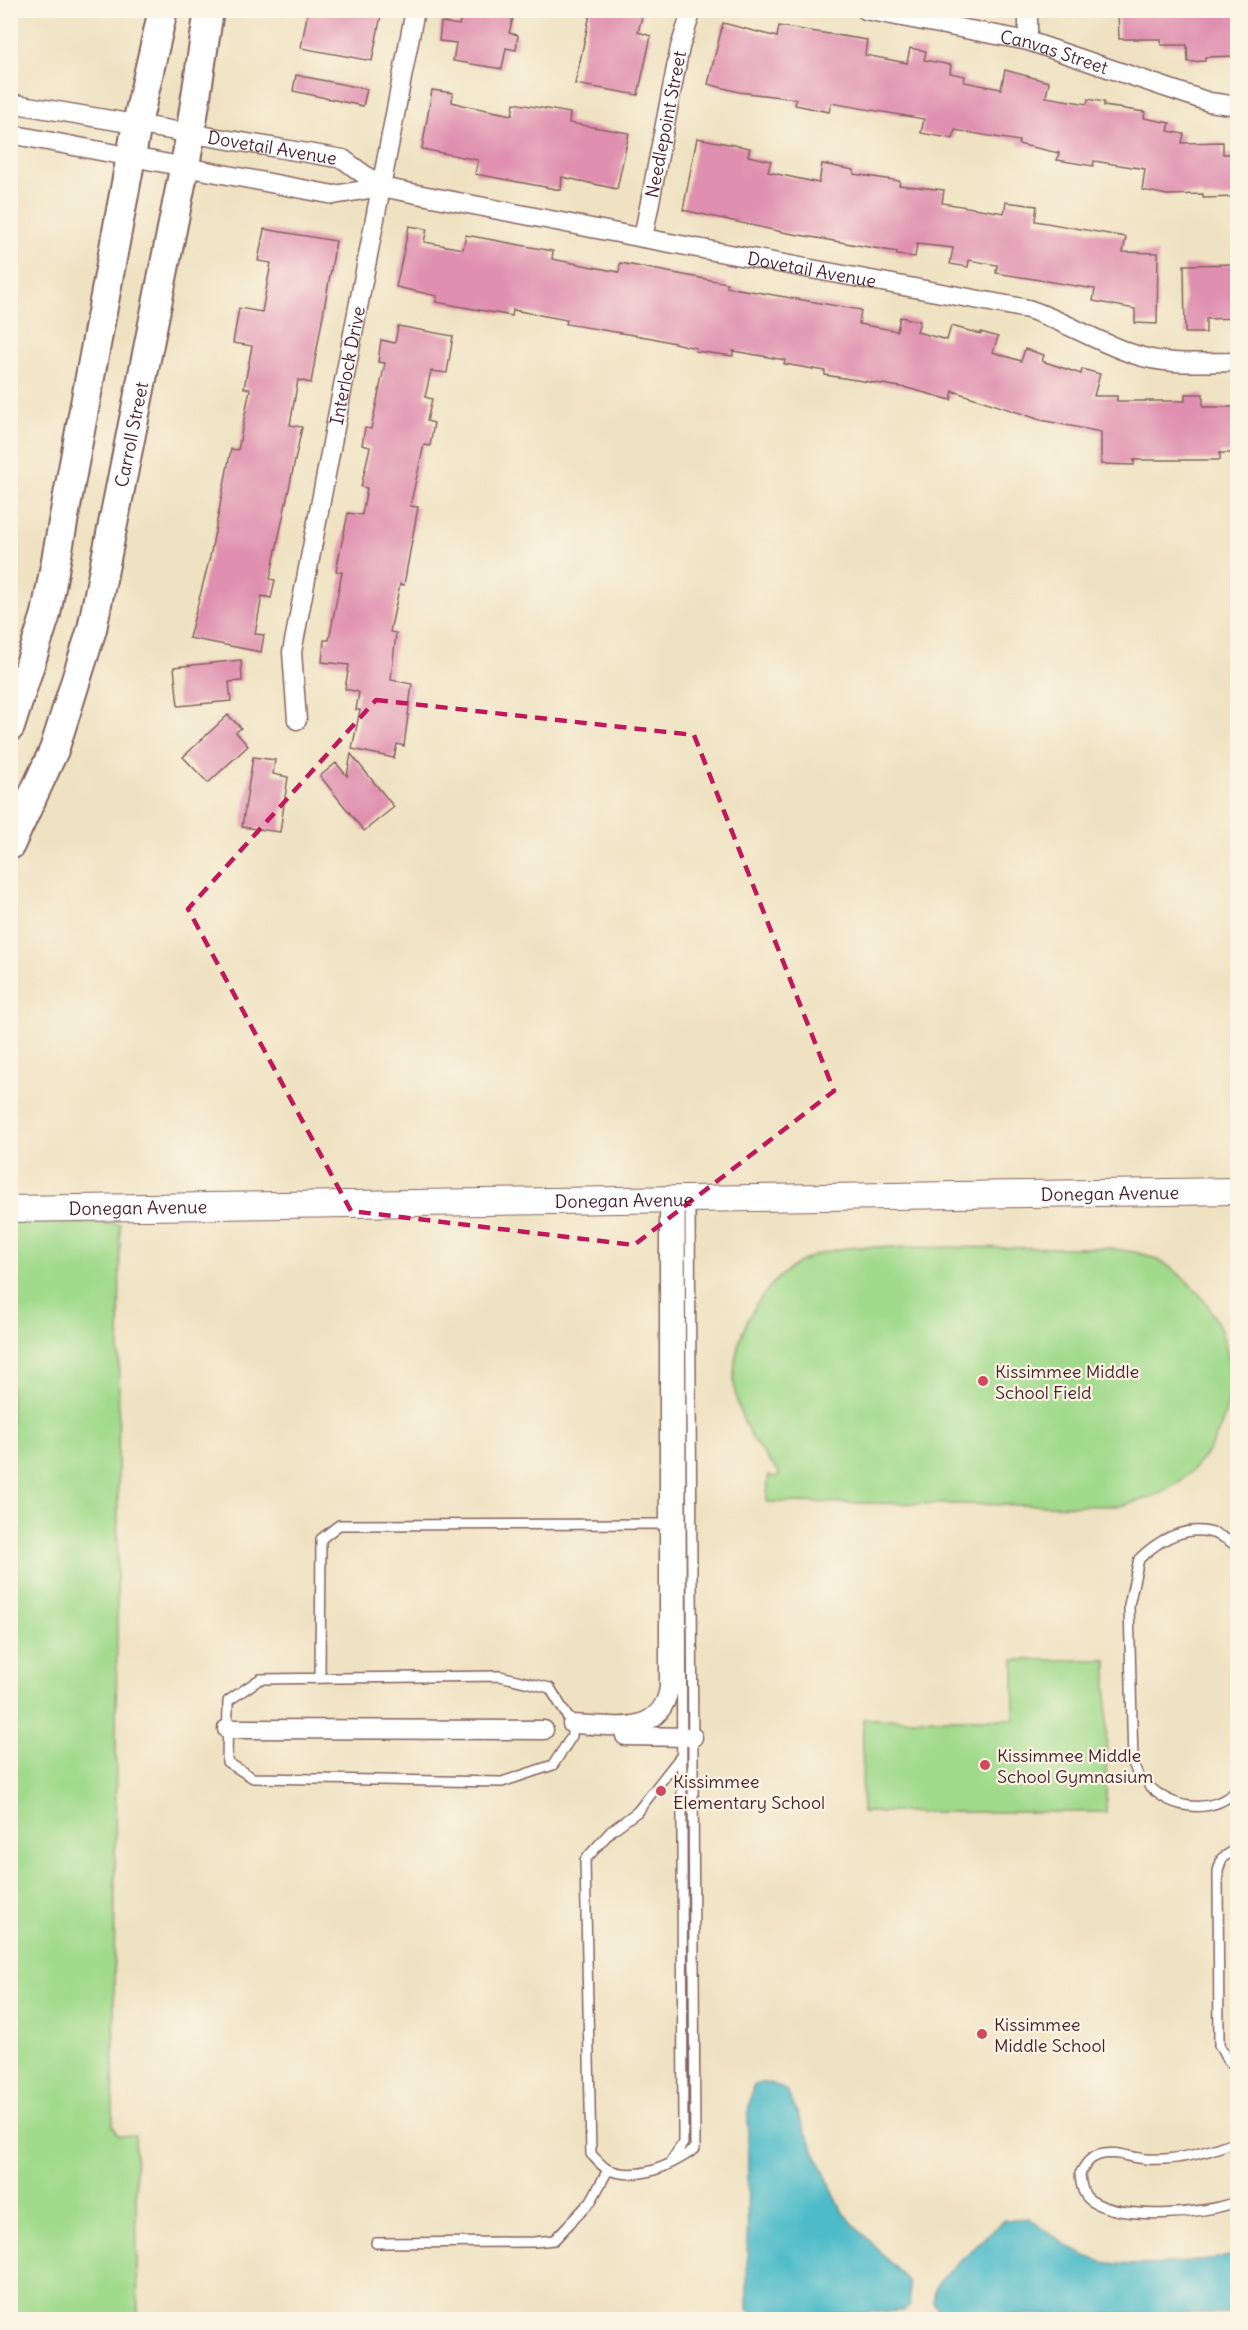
<svg xmlns="http://www.w3.org/2000/svg" width="1248" height="2330" viewBox="0 0 1248 2330" font-family="Delius,sans-serif">
  <style>
    .green { fill: #a1da8c; stroke: #767c5c; stroke-width: 1.5 }
    .water { fill: #4ebbc9; stroke: #4c6d7a; stroke-width: 1.5 }
    .building { fill: #df8faf }
    .lines { fill: none; stroke-linecap: round; stroke-linejoin: round }
    .lane-casing { stroke: #846360; stroke-width: 12 }
    .street-casing { stroke: #846360; stroke-width: 21 }
    .secondary-casing { stroke: #846360; stroke-width: 28 }
    .primary-casing { stroke: #846360; stroke-width: 32 }
    .lane { stroke: #fff; stroke-width: 9 }
    .street { stroke: #fff; stroke-width: 18 }
    .secondary { stroke: #fff; stroke-width: 26 }
    .primary { stroke: #fff; stroke-width: 28 }
    .marked { fill: none; stroke: #c2185b; stroke-width: 4.5; stroke-dasharray: 12 8; stroke-linejoin: round }
    .poi-dot { fill: #d1495b; stroke: #fcf5e5; stroke-width: 2 }
    .labels { text-anchor: middle; dominant-baseline: central; stroke-width: 4.5; stroke-linejoin: round; paint-order: stroke }
    .street-label { font-size: 18px; fill: #4a1f2b; stroke: #fcf5e5 }
    .poi-label { font-size: 18px; fill: #4a1f2b; stroke: #fcf5e5; text-anchor: start }
  </style>
  <rect width="100%" height="100%" fill="#fcf5e5"/>
  <filter id="ink" filterUnits="userSpaceOnUse"><feTurbulence type="fractalNoise" baseFrequency=".0167" numOctaves="2"/><feDisplacementMap in="SourceGraphic" scale="12" xChannelSelector="R" yChannelSelector="G"/><feConvolveMatrix kernelMatrix="1 2 1 2 8 2 1 2 1" color-interpolation-filters="sRGB"/></filter>
  <filter id="wash" filterUnits="userSpaceOnUse"><feTurbulence type="fractalNoise" baseFrequency=".008" numOctaves="4" result="noise"/><feDisplacementMap in="SourceGraphic" scale="24" xChannelSelector="R" yChannelSelector="G"/><feGaussianBlur stdDeviation="1.35" result="paint"/><feColorMatrix in="noise" values="0 0 0 0 0 0 0 0 0 0 0 0 0 0 0 0 0 1.4 0 .05"/><feComposite in="paint" operator="in"/></filter>
  <g filter="url(#wash)">
    <rect width="100%" height="100%" fill="#efe2c2"/>
    <!-- green -->
    <path class="green" d="M11 1222 120 1224 113 2126 119 2136 135 2135 138 2319H11Z
      M856 1247 1110 1248C1121 1251 1135 1251 1146 1255 1162 1260 1176 1271 1188 1282 1248 1338 1243 1437 1175 1485 1158 1497 1138 1501 1119 1506L767 1502 768 1476 776 1477 780 1473C765 1458 750 1438 742 1417 721 1366 745 1303 788 1270 807 1255 832 1249 856 1247Z
      M1014 1660H1107L1106 1812H862L863 1719H1014Z"/>
    <!-- water -->
    <path class="water" d="M761 2083H770L787 2091 843 2213 908 2281 910 2306 903 2311 766 2317 753 2315 747 2309 748 2112 753 2086Z
      M1029 2218C1051 2234 1080 2259 1109 2263 1151 2269 1196 2261 1237 2255V2313L943 2316 933 2302 936 2286 947 2273 1005 2220Z"/>
    <g id="blocks">
      <!-- building -->
      <path class="building" d="M308 10H382L372 61 301 48Z
        M463 10H515L509 33 518 35 516 50 506 48 502 69 453 61 456 43 439 41 441 22 459 25Z
        M591 10 643 13 638 32 651 36 638 95 575 84Z
        M1118 10H1238V56L1205 57V61L1188 62 1187 45H1161V39H1119Z
        M723 23 777 37 779 26 867 40 865 55 907 63 910 48 926 51 924 60 951 65 950 73 965 76 964 82 1001 89 1005 70 1049 82 1046 97 1087 104 1088 99 1104 102V106L1145 112 1144 118 1170 123 1168 131 1184 134 1182 143 1223 142V154H1238V197L1203 198V194L1167 195 1142 190 1145 169 1094 161 1093 166 1057 160 1059 153 1018 144 1019 141 955 130 953 139 921 133 924 119 831 103 829 112 795 105 796 99 739 92 708 84Z
        M296 75 367 89 363 106 293 91Z
        M432 90 453 93 452 102 462 105 512 115 514 103 570 113 569 123 629 133 617 189 562 177 561 190 475 174 478 160 422 149Z
        M697 138 750 148 748 156 771 161 768 172 819 183 822 164 854 170V174L900 181 899 185 944 190 942 203 1004 213 1006 202 1037 206 1035 221 1126 237 1123 252 1158 253 1157 324 1135 323V309L1093 301 1095 289 996 273 997 265 969 260 968 267 950 264 953 248 917 244 915 257 897 255V252L782 232 683 210Z
        M409 226 427 229 424 242 463 249 466 235 553 251 552 259 619 272 620 263 727 283V287L861 310 859 324 897 331 900 317 920 321 917 332 947 340 951 326 981 334V332L998 337 993 352 1021 361 1025 349 1044 355 1042 361 1081 374 1082 369 1100 374 1094 396H1117V401H1185V394H1203V407H1238V453H1220V460H1134V465L1101 464V432L1041 420 953 391 951 400 907 388 825 375V371L784 364 785 360 733 351V356L695 351 696 348 652 338 566 324 567 320 513 310 512 316 436 302 437 296 396 287Z
        M264 229 336 241 311 383 298 380 290 425 302 427 270 579 275 580 271 598 262 596 255 634 264 635 261 652 189 638 210 557 231 449 238 450 250 389 244 388 252 346 233 343 239 308 262 312 271 263 258 261Z
        M1238 264V318L1206 319V333H1185L1184 265Z
        M398 326 453 336 447 373 431 371 425 397 432 399 427 421 434 423 430 446 424 445 410 506 418 507 404 585 400 584 390 632 396 633 391 680 412 684 404 746 397 744 394 758 352 749 360 710H356L359 692 345 689 349 665 322 662 324 640H329L342 572 336 571 348 513 362 515 367 488 361 487 370 447 362 445 365 428 371 429 385 363 378 362 381 340 395 343Z
        M241 660 242 681 229 682 231 701 178 706 174 667Z
        M228 715 241 728 236 732 248 746 208 783 183 757Z
        M351 754 394 807 364 831 320 776 336 763 347 776Z
        M253 757 275 760 273 774 288 777 280 832 242 827Z"/>
    </g>
  </g>
  <g filter="url(#ink)">
    <use href="#blocks" fill-opacity="0" stroke="#846360" stroke-width="1.5"/>
    <g class="lines">
      <defs>
        <path id="lane" d="M500 1676 550 1688 572 1724V1736L553 1765 502 1782 253 1778 227 1762 228 1701 260 1679Z
          M320 1678 321 1539 339 1525 672 1524
          M681 1756 637 1812 611 1831 585 1860 591 2154C596 2159 603 2168 609 2170 640 2181 670 2166 695 2149L690 1202
          M1138 1775 1133 1763 1129 1605 1139 1559C1168 1531 1205 1518 1238 1548
          M1149 1786C1174 1810 1212 1815 1238 1789
          M1238 1848 1222 1858 1218 1871 1219 2045 1227 2060 1238 2070
          M1238 2140C1210 2152 1176 2161 1146 2159 1130 2158 1115 2150 1099 2155 1089 2158 1085 2165 1080 2174 1081 2184 1082 2194 1090 2200 1120 2221 1205 2215 1238 2201
          M670 2163 683 2143 680 1202
          M376 2243 534 2242 554 2240 591 2201 608 2170"/>
        <g id="street">
          <path id="s1" d="M865 10 1028 41 1209 102 1238 106"/>
          <path d="M1028 41V10"/>
          <path id="s2" d="M10 103 343 159 381 187"/>
          <path id="s3" d="M10 134 334 195 381 187 643 238 1028 309C1064 321 1097 342 1133 354 1167 366 1202 362 1238 362"/>
          <path id="s4" d="M643 238 680 47 692 10"/>
          <path id="s5" d="M297 720 292 652 415 10"/>
          <path d="M572 1724C611 1725 661 1738 669 1688V1200"/>
          <path d="M227 1729 544 1730"/>
          <path d="M625 1736 693 1737"/>
        </g>
        <g id="secondary">
          <path id="s6" d="M10 1209 1238 1191"/>
        </g>
        <g id="primary">
          <path d="M10 727 46 614 137 124 163 10"/>
          <path id="s7" d="M10 845 54 750 92 629 188 149 209 10"/>
        </g>
      </defs>
      <!-- lane casing -->
      <use href="#lane" class="lane-casing"/>
      <!-- street casing -->
      <use href="#street" class="street-casing"/>
      <!-- secondary casing -->
      <use href="#secondary" class="secondary-casing"/>
      <!-- primary casing -->
      <use href="#primary" class="primary-casing"/>
      <!-- lane -->
      <use href="#lane" class="lane"/>
      <!-- street -->
      <use href="#street" class="street"/>
      <!-- secondary -->
      <use href="#secondary" class="secondary"/>
      <!-- primary -->
      <use href="#primary" class="primary"/>
    </g>
  </g>
  <!-- marked area -->
  <path class="marked" d="M376 700 694 735 834 1091 634 1245 351 1211 188 909Z"/>
  <!-- markers -->
  <g class="poi-dot">
    <circle cx="983" cy="1381" r="6"/>
    <circle cx="985" cy="1765" r="6"/>
    <circle cx="661" cy="1791" r="6"/>
    <circle cx="982" cy="2034" r="6"/>
  </g>
  <g class="labels">
    <!-- street labels -->
    <g class="street-label">
      <text stroke="none"><textPath href="#s1" startOffset="194">Canvas Street</textPath></text>
      <text stroke="none"><textPath href="#s4" startOffset="116">Needlepoint Street</textPath></text>
      <text stroke="none"><textPath href="#s2" startOffset="266">Dovetail Avenue</textPath></text>
      <text stroke="none"><textPath href="#s3" startOffset="816">Dovetail Avenue</textPath></text>
      <text stroke="none"><textPath href="#s5" startOffset="360">Interlock Drive</textPath></text>
      <text stroke="none"><textPath href="#s7" startOffset="430">Carroll Street</textPath></text>
      <text stroke="none"><textPath href="#s6" startOffset="1100">Donegan Avenue</textPath></text>
      <text stroke="none"><textPath href="#s6" startOffset="614">Donegan Avenue</textPath></text>
      <text stroke="none"><textPath href="#s6" startOffset="128">Donegan Avenue</textPath></text>
    </g>
    <!-- poi labels -->
    <g class="poi-label">
      <text x="995" y="1371">Kissimmee Middle<tspan x="995" dy="21">School Field</tspan></text>
      <text x="997" y="1755">Kissimmee Middle<tspan x="997" dy="21">School Gymnasium</tspan></text>
      <text x="673" y="1781">Kissimmee<tspan x="673" dy="21">Elementary School</tspan></text>
      <text x="994" y="2024">Kissimmee<tspan x="994" dy="21">Middle School</tspan></text>
    </g>
  </g>
  <!-- margin -->
  <rect width="1248" height="2330" fill="none" stroke="#fcf5e5" stroke-width="36"/>
</svg>
